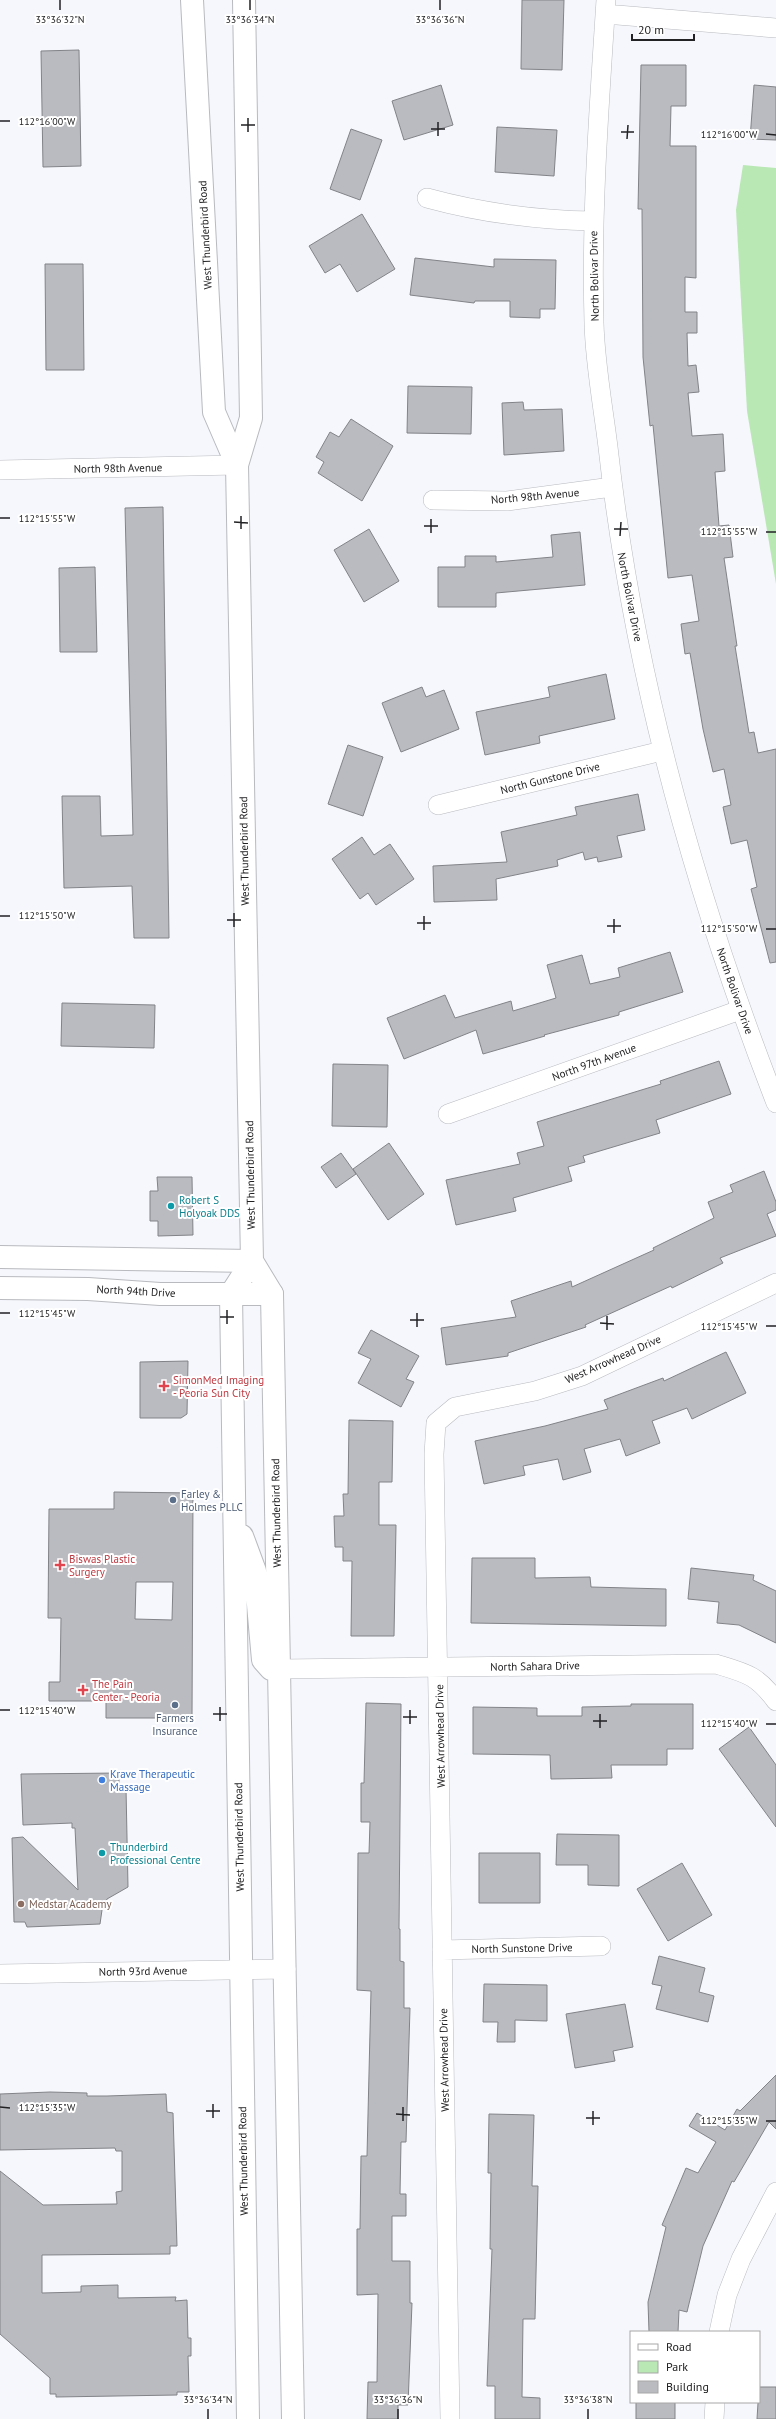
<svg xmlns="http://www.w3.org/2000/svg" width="776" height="2419" viewBox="0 0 776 2419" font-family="'PT Sans',sans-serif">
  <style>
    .green { fill: #b9e8b4 }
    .building { fill: #babbc1; stroke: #828388; fill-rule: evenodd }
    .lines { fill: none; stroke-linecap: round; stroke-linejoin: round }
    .minor-casing { stroke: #b8babf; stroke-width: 20 }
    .tertiary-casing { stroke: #b8babf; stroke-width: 24 }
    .secondary-casing { stroke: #b8babf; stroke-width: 24 }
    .minor { stroke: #fff; stroke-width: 19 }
    .tertiary { stroke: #fff; stroke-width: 22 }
    .secondary { stroke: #fff; stroke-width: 22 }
    .ticks { fill: none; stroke: #222224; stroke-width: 1.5 }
    .culture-dot { fill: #0f9aa8; stroke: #fff; stroke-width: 1.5 }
    .health-dot { fill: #e0444e; stroke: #fff; stroke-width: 1.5 }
    .service-dot { fill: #5c6f8a; stroke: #fff; stroke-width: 1.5 }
    .shop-dot { fill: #3f7fe0; stroke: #fff; stroke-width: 1.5 }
    .education-dot { fill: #8d6e63; stroke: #fff; stroke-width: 1.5 }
    .labels { text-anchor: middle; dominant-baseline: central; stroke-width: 4; stroke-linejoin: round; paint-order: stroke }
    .street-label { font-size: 11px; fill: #222224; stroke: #fff }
    .culture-label { font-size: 11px; fill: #0d838f; stroke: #fff; text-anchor: start }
    .health-label { font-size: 11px; fill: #be3a42; stroke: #fff; text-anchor: start }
    .service-label { font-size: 11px; fill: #4e5e75; stroke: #fff; text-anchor: start }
    .shop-label { font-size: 11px; fill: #366cbe; stroke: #fff; text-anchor: start }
    .education-label { font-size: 11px; fill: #785e54; stroke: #fff; text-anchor: start }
    .ticks-label { font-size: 10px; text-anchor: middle; fill: #222224; stroke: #fff; stroke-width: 4; stroke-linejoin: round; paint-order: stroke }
  </style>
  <rect width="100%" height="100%" fill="#f6f7fd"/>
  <!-- green -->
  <path class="green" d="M743 165 776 168V584L747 411 736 210Z"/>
  <!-- building -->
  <path class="building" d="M522 0H564L562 70 521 69Z
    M79 50 81 166 43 167 41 51Z
    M641 65H686V106H671L670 146H696V278L685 277V312H697V333H687L688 366 696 365 699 392 688 393 692 436 723 434 725 471 715 472 719 526 729 525 733 557 724 558 737 646H735L749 733 754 732 758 753 776 749V962L770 963 751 889 757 887 747 840 731 844 723 807 731 805 724 769 713 772 703 729 690 653 685 654 681 624 699 621 692 575 668 578 653 425 650 426 643 357 642 209H638Z
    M441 85 453 125 404 140 392 101Z
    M754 85 776 87V140L750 139Z
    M497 127 557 130 554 176 495 172Z
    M351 129 382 140 360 200 330 189Z
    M362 214 395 269 357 292 340 264 325 273 309 246Z
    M415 258 494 267V259L556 260 555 309H540V318L510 317V301H475L474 303 410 295Z
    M45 264H83L84 370H46Z
    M408 386 472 387 471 434 407 433Z
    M523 402 524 410 562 409 564 451 504 455 502 403Z
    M351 419 393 446 362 501 318 473 324 462 316 457 330 432 339 437Z
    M163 507 169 938H134L132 886 64 888 62 796H100L101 836 133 835 125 508Z
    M369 529 399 581 364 602 334 550Z
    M580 532 585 585 496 593V607H438V567H465V556H496V562L553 557 551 535Z
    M95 567 97 652H60L59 568Z
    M606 674 615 719 539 736 540 743 485 755 476 712 550 697 548 687Z
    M422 687 426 697 444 690 459 729 401 752 382 703Z
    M348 745 383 757 363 816 328 804Z
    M638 794 645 830 617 836 622 857 598 862 597 857 585 860 583 852 557 860 558 866 496 879 497 900 434 902 433 866 507 862 501 832 577 815 575 807Z
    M362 837 374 855 390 844 414 879 376 905 368 893 360 899 332 859Z
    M670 952 683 992 619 1012V1015L544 1035 545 1036 483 1054 476 1030 404 1059 387 1018 445 995 455 1018 511 1001 513 1011 556 998 547 965 582 955 590 984 620 977 618 968Z
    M62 1003 155 1005 154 1048 61 1046Z
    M719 1061 731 1094 656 1120 660 1133 583 1156 585 1162 568 1167 572 1181 513 1198 516 1211 456 1225 446 1180 520 1164 517 1153 544 1146 537 1122 661 1084 660 1081Z
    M333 1064 388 1065 387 1127 332 1126Z
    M389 1143 424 1194 388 1220 353 1169Z
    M341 1153 356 1174 336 1188 321 1167Z
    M764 1171 776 1202V1210L767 1214 776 1236 720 1258 723 1263 672 1288 671 1286 585 1325 586 1327 508 1353V1356L446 1365 441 1328 516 1317 511 1301 571 1281 572 1287 654 1250 653 1248 714 1218 708 1202 733 1192 730 1185Z
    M157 1177H192L193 1235 158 1236V1221H150V1191H158Z
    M371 1330 419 1356 406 1379 414 1382 401 1407 358 1383 371 1359 358 1353Z
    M726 1352 746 1393 692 1419 687 1408 652 1421 660 1443 626 1456 620 1439 584 1449 591 1472 563 1480 558 1459 523 1466 525 1475 484 1484 475 1441 545 1426 608 1409 604 1400 663 1378 664 1381Z
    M188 1361 187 1414 181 1418H140V1362Z
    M349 1420 393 1421 392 1482H379V1525H396L394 1636H351L352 1561H343V1547H335L334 1516H344L343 1494H348Z
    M114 1492 193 1493 192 1718H106V1701H49V1682H60L61 1618H48L49 1509H114ZM136 1582H173L172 1620 135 1619Z
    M472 1558H535V1578L590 1577 591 1587 666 1589V1626L471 1623Z
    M691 1568 754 1575 753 1580 776 1591V1643L739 1625 717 1623 719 1602 688 1599Z
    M366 1703 401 1704 399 1929H400V1961L404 1962V2008H410L406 2142H401L400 2194H406V2216H392V2261H410V2303H412L408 2405H398V2419H367L368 2382H377L378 2294 357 2295V2229H360L361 2156H367L371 1991 357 1990 358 1853H369L370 1822H361V1783H364Z
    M631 1704H693V1749H667V1765H611L612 1778 551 1779 550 1755 473 1754V1707L537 1708V1716H582V1707L631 1706Z
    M749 1727 776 1765V1827L719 1749Z
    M119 1773V1788H126L128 1887 107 1899 102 1910 100 1924 27 1927 25 1922H14L12 1838 23 1837 78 1890 75 1828H72V1823L23 1825 21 1774Z
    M557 1834 619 1835V1886L588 1885V1865H556Z
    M479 1853H540V1903H479Z
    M682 1863 712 1915 668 1941 637 1889Z
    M659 1956 705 1968 699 1992 714 1996 708 2022 656 2009 662 1986 652 1984Z
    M484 1984 547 1985V2021L515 2020V2042H497L498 2022H483Z
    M625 2004 633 2047 613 2051 615 2061 575 2068 566 2014Z
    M776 2075V2129L769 2122 734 2182 732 2181 703 2246 687 2312 679 2310 678 2332H649L648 2302 666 2227 662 2225 686 2168 698 2173 716 2142 689 2126 697 2113 725 2130 737 2109 740 2111Z
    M50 2092 87 2093V2096H107L166 2094 167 2112 173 2113 177 2246H170V2254L42 2255V2293L81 2292V2286L118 2285V2298L176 2297 175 2301 187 2300 188 2338H191V2356H188L189 2392H177V2395L56 2397V2394H50V2378L0 2334V2171L43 2205 117 2204 116 2192 122 2191V2151H116L115 2148 0 2150V2094Z
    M489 2114 534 2115 532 2186H538L535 2319H523L522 2397 540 2398V2419H495V2386H487L492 2249H490L491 2173H488Z
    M759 2387H776V2419H757Z
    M636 2402H675V2419H636Z"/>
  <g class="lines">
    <defs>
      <path id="minor" d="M606 0C599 108 591 215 594 323 595 364 603 406 608 447 633 673 694 892 776 1103
        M605 14 776 28
        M427 198C482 213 536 220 593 221
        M0 470 237 465
        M433 500 507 501 612 487
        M438 805 662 751
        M448 1114 740 1010
        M280 1669 716 1664C746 1673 757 1675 776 1701
        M442 1950 601 1946
        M0 1974 286 1969
        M719 2332 727 2295 741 2259 776 2192
        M450 2419 434 1454 436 1423 455 1407 535 1391 582 1376 776 1283
        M714 2419 715 2402"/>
      <path id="tertiary" d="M0 1257 252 1261
        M0 1288 88 1289 160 1294H272"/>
      <path id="secondary" d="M192 0 214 412 237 465
        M244 0 251 418 237 465 252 1261 272 1294 293 2419
        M242 1536 255 1571 263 1660 271 1669H280
        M248 2419 231 1294 252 1261"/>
    </defs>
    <!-- minor casing -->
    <use href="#minor" class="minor-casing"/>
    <!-- tertiary casing -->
    <use href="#tertiary" class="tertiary-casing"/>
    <!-- secondary casing -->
    <use href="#secondary" class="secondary-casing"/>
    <!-- minor -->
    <use href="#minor" class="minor"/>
    <!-- tertiary -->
    <use href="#tertiary" class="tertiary"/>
    <!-- secondary -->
    <use href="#secondary" class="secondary"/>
  </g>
  <!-- ticks -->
  <path class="ticks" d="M60 10V0M250 10V0M440 10V0M0 121H10M241 125H255M431 129H445M248 132V118M621 132H634M766 134 776 135M438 136V122M627 139 628 125M0 518H10M234 522 248 523M424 526H438M241 529V516M614 529H628M766 532H776M431 533V519M620 536 621 522M0 916H10M227 920H241M417 923H431M607 926H621M234 927V913M766 929H776M424 930V916M614 933V919M0 1313H10M220 1317H234M410 1320H424M600 1323 614 1324M227 1324V1310M766 1326H776M417 1327V1313M607 1330V1316M0 1710H10M213 1714H227M403 1717H417M220 1721V1707M593 1721H607M410 1724V1710M766 1724H776M600 1728V1714M0 2107 10 2108M206 2111H220M396 2114 410 2115M213 2118V2104M586 2118H600M403 2121V2107M766 2121H776M593 2125V2111M208 2419V2409M398 2419V2409M588 2419V2409"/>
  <!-- markers -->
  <g class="culture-dot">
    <circle cx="171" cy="1206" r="4"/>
    <circle cx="102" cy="1853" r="4"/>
  </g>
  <g class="health-dot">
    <path d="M162 1380h4v4h4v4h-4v4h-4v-4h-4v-4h4z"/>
    <path d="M58 1559h4v4h4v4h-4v4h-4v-4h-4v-4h4z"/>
    <path d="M81 1684h4v4h4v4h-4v4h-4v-4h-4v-4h4z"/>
  </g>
  <g class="service-dot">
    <circle cx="173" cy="1500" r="4"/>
    <circle cx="175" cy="1705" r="4"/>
  </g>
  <circle class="shop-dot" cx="102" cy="1780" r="4"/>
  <circle class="education-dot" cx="21" cy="1904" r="4"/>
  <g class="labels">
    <!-- street labels -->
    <g class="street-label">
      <text transform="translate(205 235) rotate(-93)">West Thunderbird Road</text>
      <text transform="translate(594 276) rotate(-91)">North Bolivar Drive</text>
      <text transform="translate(118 468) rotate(-1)">North 98th Avenue</text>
      <text transform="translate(535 496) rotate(-5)">North 98th Avenue</text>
      <text transform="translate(630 597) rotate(79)">North Bolivar Drive</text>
      <text transform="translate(550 778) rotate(-14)">North Gunstone Drive</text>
      <text transform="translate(244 851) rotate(-91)">West Thunderbird Road</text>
      <text transform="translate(735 991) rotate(71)">North Bolivar Drive</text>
      <text transform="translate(594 1062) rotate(-20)">North 97th Avenue</text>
      <text transform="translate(250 1175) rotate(-91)">West Thunderbird Road</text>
      <text transform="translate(136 1291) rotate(3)">North 94th Drive</text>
      <text transform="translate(613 1359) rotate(-24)">West Arrowhead Drive</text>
      <text transform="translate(276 1513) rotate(-91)">West Thunderbird Road</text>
      <text transform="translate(535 1666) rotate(-1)">North Sahara Drive</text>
      <text transform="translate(440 1736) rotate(-91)">West Arrowhead Drive</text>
      <text transform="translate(239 1837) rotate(-91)">West Thunderbird Road</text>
      <text transform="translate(522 1948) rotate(-1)">North Sunstone Drive</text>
      <text transform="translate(143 1971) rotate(-1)">North 93rd Avenue</text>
      <text transform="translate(444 2060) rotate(-91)">West Arrowhead Drive</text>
      <text transform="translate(243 2161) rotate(-91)">West Thunderbird Road</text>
    </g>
    <!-- culture labels -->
    <g class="culture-label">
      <text x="179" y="1200">Robert S<tspan x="179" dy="13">Holyoak DDS</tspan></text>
      <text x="110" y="1847">Thunderbird<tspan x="110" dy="13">Professional Centre</tspan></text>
    </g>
    <!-- health labels -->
    <g class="health-label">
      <text x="173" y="1380">SimonMed Imaging<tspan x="173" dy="13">- Peoria Sun City</tspan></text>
      <text x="69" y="1559">Biswas Plastic<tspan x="69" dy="13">Surgery</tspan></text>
      <text x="92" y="1684">The Pain<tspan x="92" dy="13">Center - Peoria</tspan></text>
    </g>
    <!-- service labels -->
    <g class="service-label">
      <text x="181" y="1494">Farley &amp;<tspan x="181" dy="13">Holmes PLLC</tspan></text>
      <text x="175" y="1718" text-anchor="middle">Farmers<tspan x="175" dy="13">Insurance</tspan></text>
    </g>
    <!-- shop labels -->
    <g class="shop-label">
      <text x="110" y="1774">Krave Therapeutic<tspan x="110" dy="13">Massage</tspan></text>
    </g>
    <!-- education labels -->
    <g class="education-label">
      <text x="29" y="1904">Medstar Academy</text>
    </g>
  </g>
  <g class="ticks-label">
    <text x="60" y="23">33°36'32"N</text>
    <text x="250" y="23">33°36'34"N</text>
    <text x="440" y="23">33°36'36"N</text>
    <text x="47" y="125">112°16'00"W</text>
    <text x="729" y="138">112°16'00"W</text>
    <text x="47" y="522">112°15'55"W</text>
    <text x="729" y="535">112°15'55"W</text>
    <text x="47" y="919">112°15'50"W</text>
    <text x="729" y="932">112°15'50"W</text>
    <text x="47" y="1317">112°15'45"W</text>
    <text x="729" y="1330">112°15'45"W</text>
    <text x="47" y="1714">112°15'40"W</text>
    <text x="729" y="1727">112°15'40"W</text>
    <text x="47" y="2111">112°15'35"W</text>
    <text x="729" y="2124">112°15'35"W</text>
    <text x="208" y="2403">33°36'34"N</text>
    <text x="398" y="2403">33°36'36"N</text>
    <text x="588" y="2403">33°36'38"N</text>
  </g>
  <!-- legend -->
  <rect x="630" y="2331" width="130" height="72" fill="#ffffff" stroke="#a7a7a7"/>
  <rect x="638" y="2344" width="20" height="6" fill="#ffffff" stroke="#a7a7a7"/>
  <text x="666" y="2351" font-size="12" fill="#222224">Road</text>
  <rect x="638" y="2361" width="20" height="12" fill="#b9e8b4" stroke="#a7a7a7"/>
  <text x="666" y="2371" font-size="12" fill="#222224">Park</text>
  <rect x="638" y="2381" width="20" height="12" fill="#babbc1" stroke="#a7a7a7"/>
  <text x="666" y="2391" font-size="12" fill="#222224">Building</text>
  <!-- scale -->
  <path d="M632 34v6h62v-6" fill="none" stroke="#222224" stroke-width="2"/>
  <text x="638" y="34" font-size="12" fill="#222224" stroke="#ffffff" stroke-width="3" paint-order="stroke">20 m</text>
</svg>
